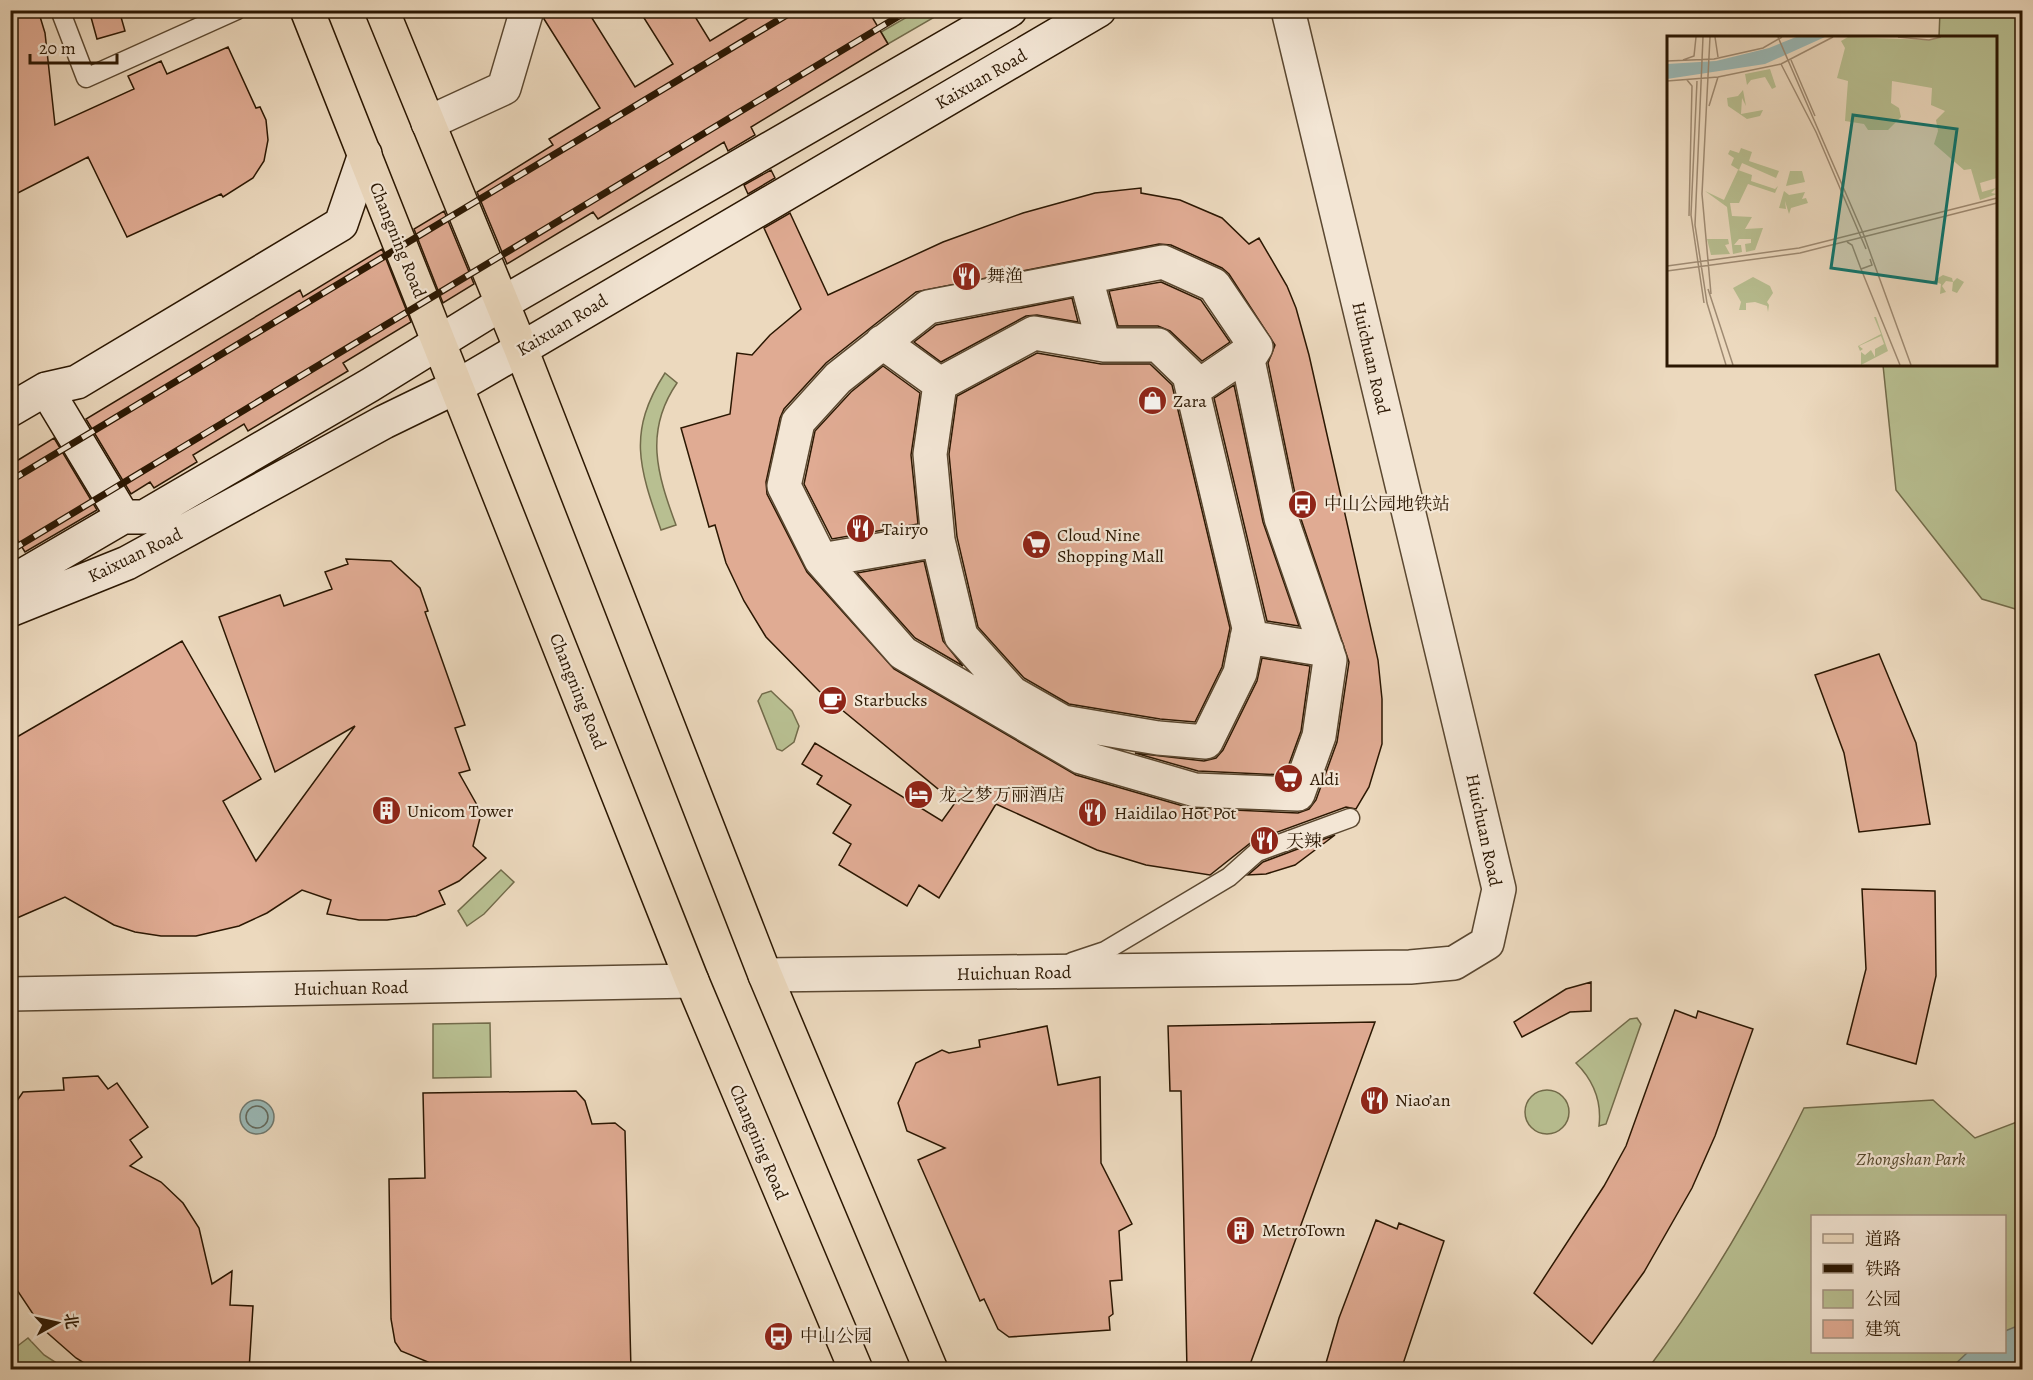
<svg xmlns="http://www.w3.org/2000/svg" width="2033" height="1380" viewBox="0 0 2033 1380" font-family="Alegreya,'Noto Serif SC',serif">
  <style>
    .green { fill: #b8bf91; stroke: #726b4a; stroke-width: 1.5; fill-rule: evenodd }
    .water { fill: #9ab9b7; stroke: #6e786f; stroke-width: 1.5 }
    .lines { fill: none; stroke-linecap: round; stroke-linejoin: round }
    .shore { stroke: #62685c; stroke-width: 1.5 }
    .building { fill: #e0ab93; stroke: #2b1702; stroke-width: 1.5; fill-rule: evenodd }
    .lane-casing { stroke: #5b4831; stroke-width: 21 }
    .street-casing { stroke: #5b4831; stroke-width: 36 }
    .secondary-casing { stroke: #2b1702; stroke-width: 36 }
    .primary-casing { stroke: #2b1702; stroke-width: 36 }
    .lane { stroke: #f3e6d5; stroke-width: 18 }
    .street { stroke: #f3e6d5; stroke-width: 33 }
    .secondary { stroke: #f3e6d5; stroke-width: 33 }
    .primary { stroke: #ecd9be; stroke-width: 33 }
    .rail-casing { stroke: #2b1702; stroke-width: 7 }
    .rail { stroke: #f3e6d5; stroke-width: 4.5; stroke-dasharray: 14; stroke-linecap: butt }
    .labels { text-anchor: middle; dominant-baseline: central; stroke-width: 4.5; stroke-linejoin: round; paint-order: stroke }
    .street-label { font-size: 18px; fill: #2b1702; stroke: #f3e6d5 }
    .poi-label { font-size: 18px; fill: #2b1702; stroke: #f3e6d5; text-anchor: start }
    .park-label { font-size: 18px; font-style: italic; fill: #55492d; stroke: #f3e6d5 }
    .inset-road { fill: none; stroke: #9f8b73; stroke-width: 1.5 }
    .view { fill: #0f766e; fill-opacity: 0.15; stroke: #0f766e; stroke-width: 3 }
    .inset-edge { fill: none; stroke: #2b1702; stroke-width: 3 }
  </style>
  <rect width="100%" height="100%" fill="#ecd9be"/>
  <filter id="stains"><feTurbulence type="fractalNoise" baseFrequency=".00333" numOctaves="4"/><feColorMatrix values="0 0 0 0 .2 0 0 0 0 .09 0 0 0 0 .02 0 0 0 .5 -.17"/></filter>
  <radialGradient id="worn" r=".72"><stop offset=".6" stop-color="#630" stop-opacity="0"/><stop offset="1" stop-color="#630" stop-opacity=".3"/></radialGradient>
  <!-- green -->
  <path class="green" d="M919 10 945 11 888 44 881 32Z
    M1940 11H2022V611L1982 599 1896 490 1883 365 1996 364V38L1939 37Z
    M665 373 677 383C644 431 657 474 676 525L661 530C639 467 627 432 665 373Z
    M771 691 792 711 799 726 794 742 782 751 777 749 758 701 762 694Z
    M501 870 514 882 484 914 467 926 458 911Z
    M1637 1018 1641 1024 1606 1124 1599 1126C1602 1101 1594 1081 1576 1063L1630 1019Z
    M490 1023 491 1077 433 1078V1024Z
    M1525 1112a22 22 0 1 1 44 0a22 22 0 1 1-44 0Z
    M1933 1100 1975 1138 2022 1120V1369L1647 1370C1709 1287 1759 1200 1804 1108ZM1812 1216H2004V1352H1812Z
    M28 1338 44 1355 66 1369H11V1351Z"/>
  <!-- water -->
  <path class="water" d="M240 1117a17 17 0 1 1 34 0a17 17 0 1 1-34 0Z
    M2022 1324V1369H1950L1968 1352H2004L2005 1331Z"/>
  <g class="lines">
    <!-- shore -->
    <path class="shore" d="M246 1117a11 11 0 1 1 22 0a11 11 0 1 1-22 0Z"/>
  </g>
  <!-- building -->
  <path class="building" d="M10 10H38L45 33 55 125 134 89 128 76 161 61 167 74 228 47 256 108 260 107 266 120 268 140 264 161 253 178 223 197 221 194 127 237 88 157 10 197Z
    M89 10H119L125 31 97 39Z
    M545 10H587L635 87 673 64 639 10H691L710 41 761 10H868L888 44 751 127 755 135 728 151 724 142 598 219 593 212 507 264 477 192 553 145 549 139 600 108 544 19Z
    M771 170 775 178 748 194 744 185Z
    M1141 188V193L1180 200 1222 218 1249 244 1259 238 1287 286 1296 308 1309 355 1378 660 1382 699V744L1369 787 1356 809 1346 807 1253 841 1210 875 1146 865 1097 850 996 804 939 898 919 885 907 906 839 865 851 844 833 833 851 805 817 784 822 776 802 764 815 743 942 821 955 803 819 691 766 637 744 601 726 563 715 525 709 527 681 428 730 414 737 353 752 355 770 335 801 309 764 228 790 213 828 295 943 242 1023 213 1095 193ZM1159 244 1171 245 1222 268 1229 274 1275 345 1268 363 1299 513 1349 662 1337 742 1316 800 1309 809 1298 813 1190 808 1076 775 894 669 807 572 767 494 766 482 780 418 784 409 826 363 916 292Z
    M444 211 474 284 443 303 414 229Z
    M382 249 411 322 343 363 348 371 248 431 244 424 193 455 197 462 154 488 150 482 131 494 86 419 300 290 303 297Z
    M1161 282 1201 300 1230 342 1202 361 1170 331 1158 326H1118L1109 291Z
    M1072 298 1078 322 1037 315 1026 316 941 362 914 342 936 325Z
    M1037 353 1101 364H1150L1172 385 1230 628 1222 667 1195 722 1160 719 1069 704 1024 678 978 627 957 537 949 454 957 396Z
    M883 366 920 393 911 455 918 524 832 539 804 484 815 431 851 392Z
    M1234 385 1263 522 1299 626 1267 621 1214 398Z
    M54 438 97 510 25 552 10 528V465Z
    M346 559 391 561 420 588 428 611 425 612 465 725 455 728 470 770 459 773 477 805 480 818 473 846 486 858 459 881 439 891 445 904 416 916 387 920H359L327 914 331 900 302 890 267 913 239 926 196 936H161L135 932 114 925 65 897 10 921V741L182 641 261 779 223 801 256 861 355 726 275 772 219 617 280 595 284 606 332 589 325 572 348 564Z
    M924 561 943 641 963 666 915 638 857 573Z
    M1879 654 1916 743 1930 824 1859 832 1844 753 1815 675Z
    M1262 658 1310 666 1301 731 1285 775 1198 771 1135 753 1204 761 1216 758 1223 750 1257 681Z
    M1335 835 1295 865 1266 874 1248 875 1263 862Z
    M1862 889 1935 891 1936 976 1916 1064 1847 1044 1866 969Z
    M1591 982V1011L1570 1012 1522 1037 1514 1022 1566 989Z
    M1675 1010 1696 1018 1698 1011 1753 1029 1715 1136 1692 1188 1644 1272 1592 1344 1534 1293 1604 1186 1626 1146Z
    M1375 1022 1248 1370H1187L1181 1091H1170L1168 1026Z
    M1047 1026 1058 1085 1100 1077 1101 1163 1132 1224 1119 1231 1122 1280 1110 1281 1113 1314 1109 1317 1110 1330 1009 1337 998 1329 984 1299 980 1301 918 1160 945 1148 907 1131 898 1103 916 1063 942 1050 949 1053 980 1047 979 1040Z
    M98 1076 108 1089 117 1083 148 1127 130 1140 142 1157 130 1166 161 1182 183 1203 199 1228 212 1284 232 1271 230 1305 253 1306 249 1370H95L76 1358 43 1329 17 1290 10 1274V1111L23 1092 64 1090 63 1078Z
    M576 1091 585 1101 592 1124 615 1123 625 1131 631 1370H428V1362L401 1351 395 1342 391 1319 389 1179 425 1178 423 1093Z
    M1376 1220 1397 1229 1399 1223 1444 1241 1401 1370H1324L1339 1318Z"/>
  <g class="lines">
    <defs>
      <path id="lane" d="M60 10 86 78 237 10
        M1072 962 1105 951 1229 877 1257 852 1350 818"/>
      <path id="street" d="M428 123 504 88 527 10
        M1163 262 1214 285 1256 347 1248 360 1281 518 1330 660 1319 736 1298 794 1195 790 1081 757 903 653 821 560 784 486 798 422 838 378 928 307Z
        M1086 278 1104 345
        M1034 333 1104 345H1158L1189 375 1249 628 1240 673 1206 742 1158 738 1063 722 1012 693 961 636 938 540 930 454 940 384Z
        M882 342 940 384
        M1193 390 1256 347
        M821 560 938 540
        M1247 637 1327 650
        M765 975 1410 967 1454 963 1487 943 1499 889 1288 10
        M10 994 692 981"/>
      <path id="secondary" d="M46 389 77 382 341 224 365 154
        M10 410 46 389 123 517H144L370 385 501 304 1010 10
        M10 583 123 517
        M10 610 127 563 384 422 456 387 1099 10"/>
      <path id="primary" d="M307 10 692 981 856 1370
        M382 10 521 349 765 975 931 1370"/>
    </defs>
    <!-- lane casing -->
    <use href="#lane" class="lane-casing"/>
    <!-- street casing -->
    <use href="#street" class="street-casing"/>
    <!-- secondary casing -->
    <use href="#secondary" class="secondary-casing"/>
    <!-- primary casing -->
    <use href="#primary" class="primary-casing"/>
    <!-- lane -->
    <use href="#lane" class="lane"/>
    <!-- street -->
    <use href="#street" class="street"/>
    <!-- secondary -->
    <use href="#secondary" class="secondary"/>
    <!-- primary -->
    <use href="#primary" class="primary"/>
    <defs>
      <path id="rail" d="M10 481 795 10
        M10 551 909 10"/>
    </defs>
    <!-- rail casing -->
    <use href="#rail" class="rail-casing"/>
    <!-- rail -->
    <use href="#rail" class="rail"/>
  </g>
  <!-- icons -->
  <defs>
    <symbol id="restaurant-disc" viewBox="-11 -11 22 22"><circle r="9.5" fill="#8f2418" stroke="#f3e6d5"/><path d="M-5-6h1v4h1v-4h1v4h1v-4h1v5L-1.5 .5V6h-2V.5L-5-1ZM5-6V6H3V1.5H1.5Q1.5-4 5-6Z" fill="#fff"/></symbol>
    <symbol id="shop-disc" viewBox="-11 -11 22 22"><circle r="9.5" fill="#8f2418" stroke="#f3e6d5"/><path d="M-5-2.5h2.3a2.7 3.5 0 0 1 5.4 0H5L5.5 6h-11ZM-1.5-2.5h3a1.5 2.3 0 0 0-3 0Z" fill="#fff"/></symbol>
    <symbol id="bus-disc" viewBox="-11 -11 22 22"><circle r="9.5" fill="#8f2418" stroke="#f3e6d5"/><path d="M-5-6H5V4H4V6H2V4H-2V6H-4V4H-5ZM-3.5-4V0h7V-4ZM-3.5 1.2v1.5H-2V1.2ZM2 1.2v1.5H3.5V1.2Z" fill="#fff"/></symbol>
    <symbol id="supermarket-disc" viewBox="-11 -11 22 22"><circle r="9.5" fill="#8f2418" stroke="#f3e6d5"/><path d="M-6-5.5h2.5l.6 2H6L4.5 2H-2.5L-4.4-4H-6ZM-1.5 3.2a1.3 1.3 0 1 0 .1 0ZM3 3.2a1.3 1.3 0 1 0 .1 0Z" fill="#fff"/></symbol>
    <symbol id="cafe-disc" viewBox="-11 -11 22 22"><circle r="9.5" fill="#8f2418" stroke="#f3e6d5"/><path d="M-5.5-4.5H6V0H3Q3 3.5 0 3.5H-2.5Q-5.5 3.5-5.5 0ZM3-3.2v2h1.7v-2ZM-6 4.5H4V6H-6Z" fill="#fff"/></symbol>
    <symbol id="hotel-disc" viewBox="-11 -11 22 22"><circle r="9.5" fill="#8f2418" stroke="#f3e6d5"/><path d="M-6-4.5h1.5V1H6V5H4.5V3h-9V5H-6ZM-4 0a1.8 1.8 0 1 1 3.6 0ZM.5 0V-2.5h3Q6-2.5 6 0Z" fill="#fff"/></symbol>
    <symbol id="building-disc" viewBox="-11 -11 22 22"><circle r="9.5" fill="#8f2418" stroke="#f3e6d5"/><path d="M-4-6H4V6H1V3H-1V6H-4ZM-2.5-4.3h1.7v1.8h-1.7ZM.8-4.3h1.7v1.8H.8ZM-2.5-1h1.7V.8h-1.7ZM.8-1h1.7V.8H.8Z" fill="#fff"/></symbol>
  </defs>
  <g fill-rule="evenodd">
    <use href="#restaurant-disc" x="950" y="260" width="33" height="33"/>
    <use href="#shop-disc" x="1136" y="384" width="33" height="33"/>
    <use href="#bus-disc" x="1286" y="488" width="33" height="33"/>
    <use href="#restaurant-disc" x="844" y="512" width="33" height="33"/>
    <use href="#supermarket-disc" x="1020" y="528" width="33" height="33"/>
    <use href="#cafe-disc" x="816" y="684" width="33" height="33"/>
    <use href="#supermarket-disc" x="1272" y="762" width="33" height="33"/>
    <use href="#hotel-disc" x="902" y="778" width="33" height="33"/>
    <use href="#building-disc" x="370" y="794" width="33" height="33"/>
    <use href="#restaurant-disc" x="1076" y="796" width="33" height="33"/>
    <use href="#restaurant-disc" x="1248" y="824" width="33" height="33"/>
    <use href="#restaurant-disc" x="1358" y="1084" width="33" height="33"/>
    <use href="#building-disc" x="1224" y="1214" width="33" height="33"/>
    <use href="#bus-disc" x="762" y="1320" width="33" height="33"/>
  </g>
  <g class="labels">
    <!-- street labels -->
    <g class="street-label">
      <text transform="translate(981 79) rotate(-30)">Kaixuan Road</text>
      <text transform="translate(398 240) rotate(68)">Changning Road</text>
      <text transform="translate(562 325) rotate(-31)">Kaixuan Road</text>
      <text transform="translate(1371 358) rotate(77)">Huichuan Road</text>
      <text transform="translate(135 555) rotate(-26)">Kaixuan Road</text>
      <text transform="translate(578 691) rotate(68)">Changning Road</text>
      <text transform="translate(1484 830) rotate(78)">Huichuan Road</text>
      <text transform="translate(1014 973) rotate(-1)">Huichuan Road</text>
      <text transform="translate(351 988) rotate(-1)">Huichuan Road</text>
      <text transform="translate(759 1142) rotate(67)">Changning Road</text>
    </g>
    <!-- poi labels -->
    <g class="poi-label">
      <text x="987" y="276">舞渔</text>
      <text x="1173" y="401">Zara</text>
      <text x="1324" y="504">中山公园地铁站</text>
      <text x="882" y="529">Tairyo</text>
      <text x="1057" y="535">Cloud Nine<tspan x="1057" dy="21">Shopping Mall</tspan></text>
      <text x="854" y="700">Starbucks</text>
      <text x="1310" y="779">Aldi</text>
      <text x="939" y="795">龙之梦万丽酒店</text>
      <text x="407" y="811">Unicom Tower</text>
      <text x="1114" y="813">Haidilao Hot Pot</text>
      <text x="1286" y="841">天辣</text>
      <text x="1395" y="1100">Niao’an</text>
      <text x="1262" y="1230">MetroTown</text>
      <text x="800" y="1336">中山公园</text>
    </g>
    <!-- park labels -->
    <g class="park-label">
      <text x="1911" y="1159">Zhongshan Park</text>
    </g>
  </g>
  <!-- overview -->
  <g transform="translate(1667 36)">
    <rect width="330" height="330" fill="#ecd9be"/>
    <path d="M181 1 263 4 273 1H330V142L313 147 315 156 329 152 324 157 330 158 313 164 304 133 297 134 267 108 271 95 269 84 278 75 264 69 265 52 225 45 224 67 232 72 234 81 221 94H201L197 88 178 85 181 45 170 42 178 12 174 5ZM103 33 109 51 105 53 98 41 84 44 80 49 78 38ZM76 54 79 70 75 62 74 78 96 74 93 80 80 83 61 70 60 62 71 60ZM74 112 85 116 82 125 112 135 109 142 75 127 72 134 64 129 67 122 61 118 63 114 72 117ZM71 134 85 139 84 145 108 153 111 150 108 157 81 148 72 167H63L65 180 85 181 78 193 96 192 88 214 79 216 78 208 84 207V203H72L67 209H74L75 216 66 218 60 171 38 155 57 164ZM123 135H135L138 146 119 150ZM117 155 122 159 138 156 135 163 139 162 141 167 124 172 122 178 118 165 119 173 112 172ZM40 203H61L62 208 58 209 63 218 44 219ZM276 239 285 242 286 246 290 242 297 246 290 257 285 255 286 246 279 245 275 250 279 256 273 258 274 248 266 245ZM86 241 103 250 106 257 100 266 102 269 101 276 100 270 88 266 79 267V274H72L74 266 66 252ZM207 281H209L221 315 194 329V316L198 319 204 314 208 321V313L217 308 214 300 192 310 196 313 193 315 191 310 214 298Z" fill="#b8bf91"/>
    <path d="M129 1H158L98 28 0 43V28L49 25 102 12Z" fill="#9ab9b7"/>
    <path class="inset-road" d="M36 1 28 189 40 267 59 329M43 1 35 158 44 258M48 1 51 21M111 1 196 197 244 329M231 1 262 4 274 1M16 24 27 20 29 1M124 24 148 80M0 25 47 23 96 12 115 1M114 28 149 96M20 44 25 50 22 180M0 45 51 41 114 28 166 1M30 45 24 179 37 267M42 70 51 41M149 96 199 213M180 206 185 209 194 233M203 223 205 229 194 233 233 329M0 230 132 212 330 162M0 235 133 217 330 167M41 253 66 329"/>
    <path class="view" d="M186 79 290 93 269 247 164 232Z"/>
    <rect width="330" height="330" class="inset-edge"/>
  </g>
  <!-- margin -->
  <rect width="2033" height="1380" fill="none" stroke="#ecd9be" stroke-width="36"/>
  <rect x="12" y="12" width="2009" height="1356" fill="none" stroke="#2b1702" stroke-width="3"/>
  <rect x="18" y="18" width="1997" height="1344" fill="none" stroke="#2b1702" stroke-width="1.5"/>
  <!-- legend -->
  <rect x="1811" y="1215" width="195" height="138" fill="#f3e6d5" stroke="#a39381" stroke-width="1.5"/>
  <rect x="1823" y="1234" width="30" height="9" fill="#ecd9be" stroke="#a39381" stroke-width="1.5"/>
  <text x="1865" y="1245" font-size="18" fill="#2b1702">道路</text>
  <rect x="1823" y="1264" width="30" height="9" fill="#2b1702" stroke="#a39381" stroke-width="1.5"/>
  <text x="1865" y="1275" font-size="18" fill="#2b1702">铁路</text>
  <rect x="1823" y="1290" width="30" height="18" fill="#b8bf91" stroke="#a39381" stroke-width="1.5"/>
  <text x="1865" y="1305" font-size="18" fill="#2b1702">公园</text>
  <rect x="1823" y="1320" width="30" height="18" fill="#e0ab93" stroke="#a39381" stroke-width="1.5"/>
  <text x="1865" y="1335" font-size="18" fill="#2b1702">建筑</text>
  <!-- north arrow -->
  <g transform="translate(57 1323) rotate(82)" stroke="#f3e6d5" stroke-width="4.5" paint-order="stroke">
  <path d="M0-4.5L10 22L0 15L-10 22Z" fill="#2b1702"/>
  <text y="-9" font-size="16" font-weight="bold" text-anchor="middle" fill="#2b1702">北</text>
  </g>
  <!-- scale -->
  <path d="M30 54v9h87v-9" fill="none" stroke="#2b1702" stroke-width="3"/>
  <text x="39" y="54" font-size="18" fill="#2b1702" stroke="#f3e6d5" stroke-width="4.5" paint-order="stroke">20 m</text>
  <rect width="100%" height="100%" filter="url(#stains)"/>
  <rect width="100%" height="100%" fill="url(#worn)"/>
</svg>
